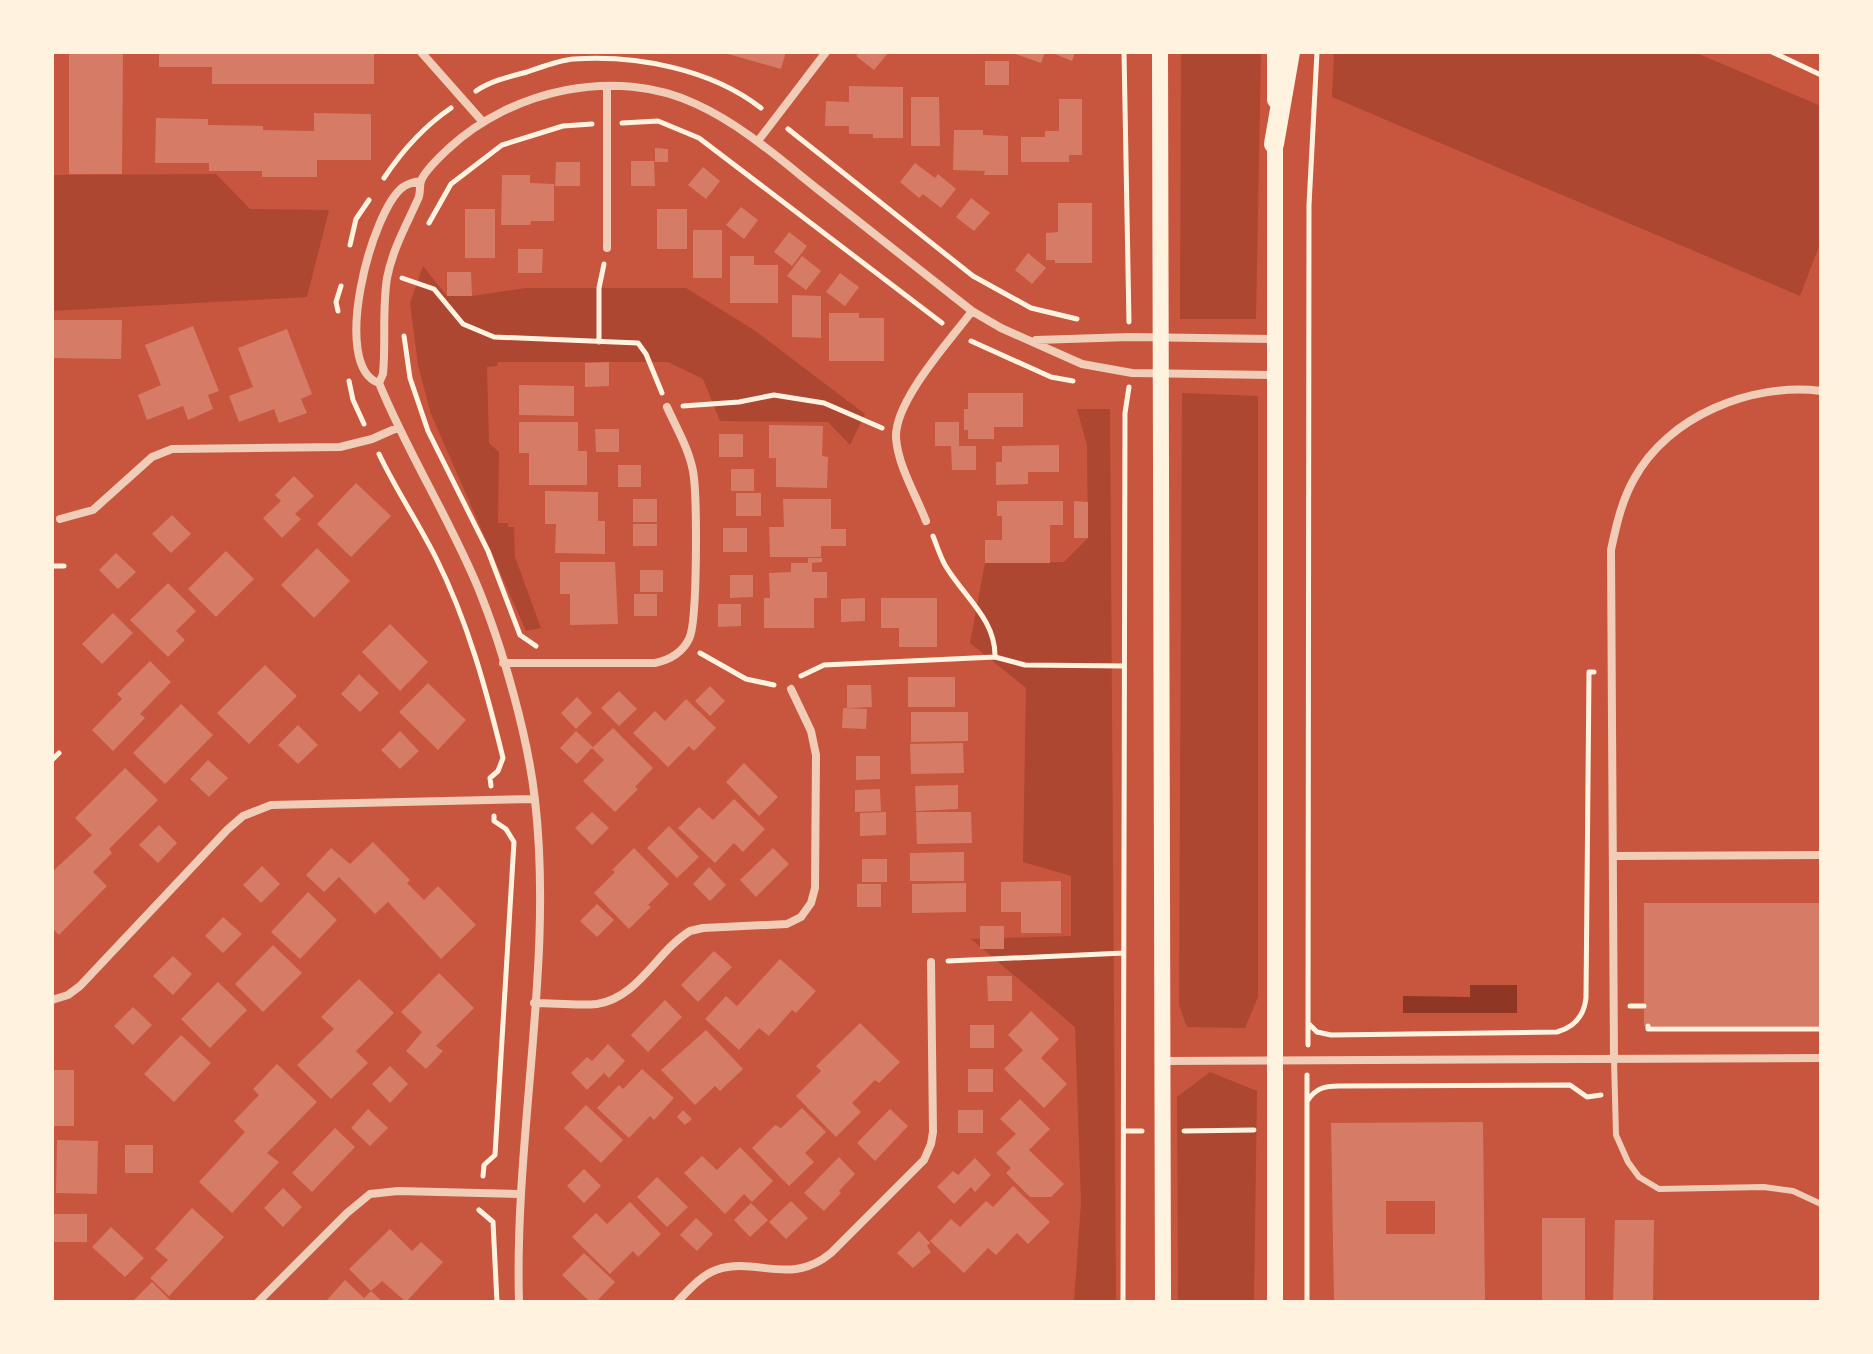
<svg xmlns="http://www.w3.org/2000/svg" width="1873" height="1354" viewBox="0 0 1873 1354" font-family="'Zilla Slab',serif">
  <style>
    .green { fill: #ae4732 }
    .water { fill: #8f3625 }
    .building { fill: #d67c66; fill-rule: evenodd }
    .lines { fill: none; stroke-linecap: round; stroke-linejoin: round }
    .path { stroke: #fff3e0; stroke-width: 5 }
    .service { stroke: #f1ccb7; stroke-width: 6 }
    .minor { stroke: #f1ccb7; stroke-width: 8 }
    .secondary { stroke: #fff3e0; stroke-width: 16 }
    .primary { stroke: #fff3e0; stroke-width: 20 }
  </style>
  <rect width="100%" height="100%" fill="#c8553d"/>
  <!-- green -->
  <path class="green" d="M1181 52H1261L1256 319H1180Z
    M1334 52H1694L1821 106V241L1800 296 1332 97Z
    M216 174 250 209 329 210 307 297 52 311V175Z
    M423 266 447 296H472L526 288H686L754 330 865 414 850 445 828 422 720 421 703 379 668 362H498L497 366 487 367 489 443 499 452 498 523H508V527H514L515 557 541 628 526 631 431 414 418 365 410 303Z
    M1182 393 1258 396V997L1245 1028 1187 1027 1179 1005Z
    M1077 409H1110L1116 1302H1074L1081 1202 1075 1027 971 939 1071 936V876L1023 862 1026 688 970 643 985 563 1064 562 1088 538 1087 445Z
    M1210 1072 1257 1091 1254 1302H1178L1177 1097Z"/>
  <!-- water -->
  <path class="water" d="M1470 985H1517V1013H1403V996L1470 997Z"/>
  <!-- building -->
  <path class="building" d="M69 52H123L122 174H69Z
    M159 52H374V84H212V67H159Z
    M721 52H786L781 69Z
    M860 52H889L874 70 856 56Z
    M1010 52H1045L1041 63Z
    M1050 52H1075L1072 61Z
    M985 61H1009V85H985Z
    M849 86 903 87V138H873V134H849V126H825L826 101 849 102Z
    M911 97H939L940 146H911Z
    M1059 99H1082V155H1069V162H1021V137H1045V131H1059Z
    M314 113 371 114V160H317V177H262V171H209V163H155L156 118 208 119V125L263 126V130L314 131Z
    M954 130H983V135L1008 136V175H984L985 171 953 170Z
    M655 148 668 149V162H655Z
    M631 161H654L655 186H631Z
    M556 162H580V186H555Z
    M915 163 935 178 938 174 956 189 941 208 923 194 919 198 900 182Z
    M703 167 720 181 706 199 688 185Z
    M502 175H530V183L554 184V221H531L530 225H501Z
    M971 198 990 213 974 231 956 217Z
    M1058 203H1092V263H1055V260H1046V233L1058 232Z
    M741 207 758 220 744 239 726 225Z
    M465 209H495V258H465Z
    M657 209H687V249H657Z
    M693 230H722V278H693Z
    M789 232 807 246 792 266 774 252Z
    M518 249H543L542 273H518Z
    M1028 253 1046 268 1032 284 1015 270Z
    M730 256H754V265H778V303H730Z
    M802 256 821 271 806 290 787 276Z
    M447 272H471L472 296H447Z
    M840 273 859 287 845 306 826 292Z
    M792 295 821 296V338L792 337Z
    M829 313H859V318H884V361H829Z
    M52 320H122L121 359 52 358Z
    M193 326 219 391 208 395 213 409 188 420 183 406 147 420 138 395 161 385 145 345Z
    M287 329 312 394 301 399 307 413 279 423 274 409 239 422 229 396 253 387 238 348Z
    M609 362V386L585 387V363Z
    M519 385 574 386V416L519 415Z
    M968 393H1023V427H994V439H968V430H964V409H968Z
    M519 422H578V451H587V485H529V453H519Z
    M935 422H959V446H976V470H952L951 446H935Z
    M769 425 823 426 822 456 828 457 827 488 776 487V458H769Z
    M595 429H619V452H596Z
    M719 434H743V457H719Z
    M1059 445V472H1028V484L996 485V462H1002V446Z
    M618 465H641V487H618Z
    M731 469H754V491H731Z
    M294 476 314 496 295 514 301 519 282 538 263 518 281 501 275 495Z
    M356 483 391 516 351 557 317 524Z
    M545 491 598 492V521H605V554L555 553 556 524H545Z
    M736 493H761V516H736Z
    M633 499H657V522H633Z
    M783 499H831V529H846V546H821V557H770L769 527H784Z
    M997 501H1063V525H1050V563H985V540H1002V516H997Z
    M1074 501 1088 502V538H1074Z
    M172 515 191 534 171 553 152 534Z
    M633 524H657V546H633Z
    M723 528H747V552H723Z
    M317 548 350 581 314 618 281 585Z
    M226 551 254 579 216 617 188 589Z
    M116 553 136 572 118 589 99 570Z
    M808 558H822V562L812 563V572H827V598H814V628H764V598H770L769 573 791 572V563H808Z
    M560 562H615L618 624 570 625V594H560Z
    M640 570H663V592H640Z
    M730 575H753V597L730 598Z
    M168 583 196 611 176 631 185 640 168 657 130 620Z
    M634 594H657V616H634Z
    M865 598V621L841 622V599Z
    M881 598H937V647H899V628H881Z
    M718 604H741V626L718 627Z
    M113 613 133 633 102 664 82 644Z
    M390 624 428 662 400 691 362 652Z
    M150 661 171 682 140 714 145 718 113 751 92 730 122 699 117 694Z
    M265 665 297 696 249 744 217 713Z
    M359 674 379 693 360 712 341 694Z
    M908 677H955V707H908Z
    M428 683 466 720 438 750 399 712Z
    M847 685H871L872 707 847 708Z
    M710 686 725 701 710 716 695 701Z
    M619 691 637 709 619 726 601 708Z
    M577 697 592 713 576 729 561 713Z
    M686 699 716 728 694 751 689 746 668 767 633 733 655 711 665 721Z
    M181 704 213 735 165 784 133 753Z
    M843 708 867 709 866 729 842 728Z
    M911 712H968V741L911 742Z
    M298 725 318 745 298 764 278 745Z
    M613 728 653 768 635 787 638 789 615 812 583 781 604 760 592 748Z
    M400 731 419 751 400 769 381 750Z
    M576 731 593 747 577 764 560 748Z
    M963 743 964 773 911 774 910 744Z
    M856 756H880V779L856 780Z
    M208 760 228 778 209 797 190 779Z
    M744 763 778 797 759 816 726 782Z
    M125 768 158 800 109 849 112 853 93 872 107 886 59 935 52 928V872L92 835 75 818Z
    M958 785V809L916 811 915 786Z
    M880 789 881 811 855 812V790Z
    M734 799 765 829 743 852 734 843 715 863 678 828 699 807 713 820Z
    M592 812 609 828 592 845 575 828Z
    M886 812V835L860 836V813Z
    M916 812H971L972 843 917 844Z
    M159 825 177 843 158 863 139 845Z
    M669 826 699 857 677 878 647 848Z
    M373 842 410 880 407 883 424 900 438 886 476 925 441 959 388 902 375 914 339 877 324 892 306 875 331 848 350 864Z
    M634 848 669 884 648 905 651 907 629 929 594 893 615 872 612 870Z
    M773 848 789 864 756 897 740 880Z
    M964 852V881H910V853Z
    M862 859H887V882H862Z
    M262 866 280 884 261 903 243 885Z
    M709 867 726 885 710 901 693 884Z
    M1061 881V933H1021V912H1001V882Z
    M966 883V912L912 913V884Z
    M857 884H881V907H857Z
    M308 892 337 920 300 959 271 932Z
    M1644 903H1821V1026H1644Z
    M597 904 614 920 597 937 580 921Z
    M223 917 242 934 223 953 205 936Z
    M980 926H1004V949H980Z
    M273 945 302 973 263 1012 235 984Z
    M714 951 732 967 698 1002 681 985Z
    M173 956 192 974 173 995 153 976Z
    M780 959 816 991 796 1013 792 1010 769 1036 759 1028 739 1050 705 1019 726 996 737 1006Z
    M439 973 474 1008 436 1046 443 1051 426 1069 406 1051 422 1032 401 1012Z
    M987 976H1012V1001H988Z
    M359 979 394 1013 356 1051 368 1063 331 1099 297 1065 334 1029 321 1017Z
    M218 982 247 1010 210 1048 181 1019Z
    M665 1000 682 1017 648 1052 631 1035Z
    M133 1007 152 1025 133 1045 114 1026Z
    M1031 1011 1059 1039 1041 1058 1067 1084 1044 1108 1004 1069 1023 1050 1008 1035Z
    M860 1023 900 1062 879 1083 875 1080 852 1103 861 1112 836 1137 796 1096 821 1071 816 1066Z
    M970 1025H994V1048H970Z
    M706 1030 743 1069 720 1091 715 1086 695 1105 661 1070Z
    M181 1035 211 1063 174 1102 144 1074Z
    M608 1044 625 1061 609 1078 604 1073 587 1090 571 1073 587 1057 592 1061Z
    M277 1064 317 1102 267 1153 279 1162 232 1213 199 1182 245 1132 234 1121 259 1095 253 1089Z
    M390 1066 408 1084 390 1103 372 1084Z
    M642 1069 674 1098 654 1120 650 1116 629 1138 597 1108 619 1085 623 1089Z
    M968 1069H993V1092H968Z
    M52 1070H74V1126H52Z
    M1020 1099 1050 1129 1029 1150 1064 1184 1051 1197H1030L1006 1173 1011 1168 996 1153 1016 1134 1000 1119Z
    M586 1105 623 1140 601 1163 564 1128Z
    M802 1108 826 1132 805 1153 814 1162 789 1186 752 1148 775 1125 781 1128Z
    M368 1109 388 1128 370 1146 351 1128Z
    M890 1109 908 1126 875 1161 857 1143Z
    M683 1110 692 1119 685 1125 677 1117Z
    M958 1110H983V1133H958Z
    M1483 1122 1485 1302H1334L1331 1123ZM1386 1201H1435V1234H1386Z
    M335 1128 355 1147 312 1192 292 1173Z
    M57 1140 98 1141 97 1194 56 1193Z
    M125 1145H153V1173H125Z
    M740 1147 773 1181 752 1202 744 1194 725 1214 684 1173 702 1156 717 1170Z
    M839 1157 855 1174 839 1191 841 1193 824 1211 804 1193Z
    M975 1158 991 1175 975 1192 971 1187 954 1204 937 1187 953 1171 958 1175Z
    M584 1169 601 1186 584 1203 567 1186Z
    M657 1177 688 1207 667 1227 637 1197Z
    M1013 1186 1050 1222 1028 1244 1017 1233 996 1255 988 1248 964 1273 930 1241 951 1219 960 1227 986 1201 993 1207Z
    M283 1188 302 1207 283 1227 264 1208Z
    M791 1201 808 1218 786 1239 769 1222Z
    M630 1202 661 1234 638 1257 633 1251 610 1274 572 1237 596 1213 607 1224Z
    M751 1203 768 1220 750 1237 734 1220Z
    M192 1208 224 1237 169 1296 150 1278 168 1260 155 1249Z
    M52 1214H87V1242H52Z
    M696 1218 713 1234 697 1251 680 1235Z
    M1542 1218H1585V1302H1542Z
    M1615 1220H1654L1653 1302H1613Z
    M111 1227 144 1258 125 1277 92 1247Z
    M390 1229 412 1251 421 1242 443 1262 406 1302 382 1281 371 1291 349 1269Z
    M919 1231 930 1243 927 1246 931 1252 913 1268 897 1253Z
    M584 1253 615 1282 596 1302H590L562 1275Z
    M345 1280 364 1298 371 1291 383 1302H329L327 1300Z
    M152 1282 172 1302H132Z"/>
  <g class="lines">
    <!-- path -->
    <path class="path" d="M1124 52 1129 322
      M1772 52 1821 75
      M476 91C491 81 508 77 527 72 542 67 559 60 574 59 637 55 711 69 761 108
      M622 123 658 121 699 138 942 323
      M788 129 973 276 1031 308 1077 319
      M384 178C402 151 423 127 451 108
      M429 223 451 184 502 145 563 126 592 124
      M350 245 356 219 369 200
      M402 278 434 289 463 324 494 337 638 343 646 354 662 393
      M338 311 336 302 341 286
      M404 336 410 378 428 431 488 551 520 635 536 646
      M971 341 1051 377 1073 381
      M599 342V288L604 264
      M349 381 353 400 364 424
      M683 406 739 402 774 395 824 403 882 428
      M379 454C396 490 418 522 436 558 468 622 486 689 503 758L498 771 490 778 491 786
      M933 536C937 546 940 556 945 565 963 596 996 619 995 657
      M52 566H64
      M700 653 746 679 774 685
      M801 676 824 665 995 657 1025 665 1124 666
      M52 760 59 753
      M948 961 1124 953
      M1630 1006H1644
      M1308 1023 1317 1032 1331 1035 1557 1032C1575 1027 1584 1016 1586 998L1589 672H1594
      M1648 1026V1029H1821
      M1308 1045 1309 205 1317 52
      M1308 1100C1316 1088 1325 1086 1339 1086L1570 1085 1587 1097 1601 1095
      M1124 1131H1142
      M1184 1131 1254 1130
      M483 1176 484 1165 495 1155 514 842 506 829 494 821V816
      M479 1210 493 1222 497 1302
      M1123 1302 1125 413 1129 387
      M1307 1302V1075"/>
    <!-- service -->
    <path class="service" d="M1614 1059 1616 1135 1628 1162 1639 1177 1659 1189 1764 1187 1793 1191 1821 1204"/>
    <!-- minor -->
    <path class="minor" d="M421 52 482 121
      M607 87V248
      M758 141 826 52
      M421 181C414 182 409 183 403 187 371 211 330 367 379 383 408 454 450 519 479 590 503 649 528 737 535 800 554 965 514 1135 519 1302
      M1036 340 1130 337 1274 339
      M379 383 383 374C386 342 382 310 387 278 393 248 406 226 418 199 421 193 419 187 421 181 425 170 440 157 448 149 511 90 616 66 696 104 742 125 781 160 820 191 871 231 922 271 972 311L1001 328 1082 364 1132 373 1274 375
      M60 519 93 510 152 457 172 449 340 447 372 439 397 428
      M926 521C916 495 898 466 896 438 894 401 950 341 972 311
      M503 663H655C669 660 682 653 689 639 698 622 697 493 693 471 689 449 676 427 667 407
      M1613 856 1821 855
      M52 1000 68 995 80 986 227 830 243 816 271 805 535 799
      M534 1003C554 1003 577 1006 597 1004 638 998 657 951 690 931L703 928 787 924 801 917 811 903 815 888 816 755 811 731 791 689
      M1614 1059 1611 550C1616 526 1622 500 1634 479 1668 416 1752 382 1821 391
      M1162 1061 1821 1058
      M258 1302 347 1213 370 1194 398 1191 519 1194
      M677 1302C689 1290 700 1276 716 1270 756 1256 790 1287 831 1253L924 1160 931 1144 933 1132 931 962"/>
    <!-- secondary -->
    <path class="secondary" d="M1160 52 1163 1302
      M1275 100V52
      M1275 132V1302"/>
    <!-- primary -->
    <path class="primary" d="M1274 144 1290 52"/>
  </g>
  <!-- border -->
  <rect width="1873" height="1354" fill="none" stroke="#fff3e0" stroke-width="108"/>
</svg>
